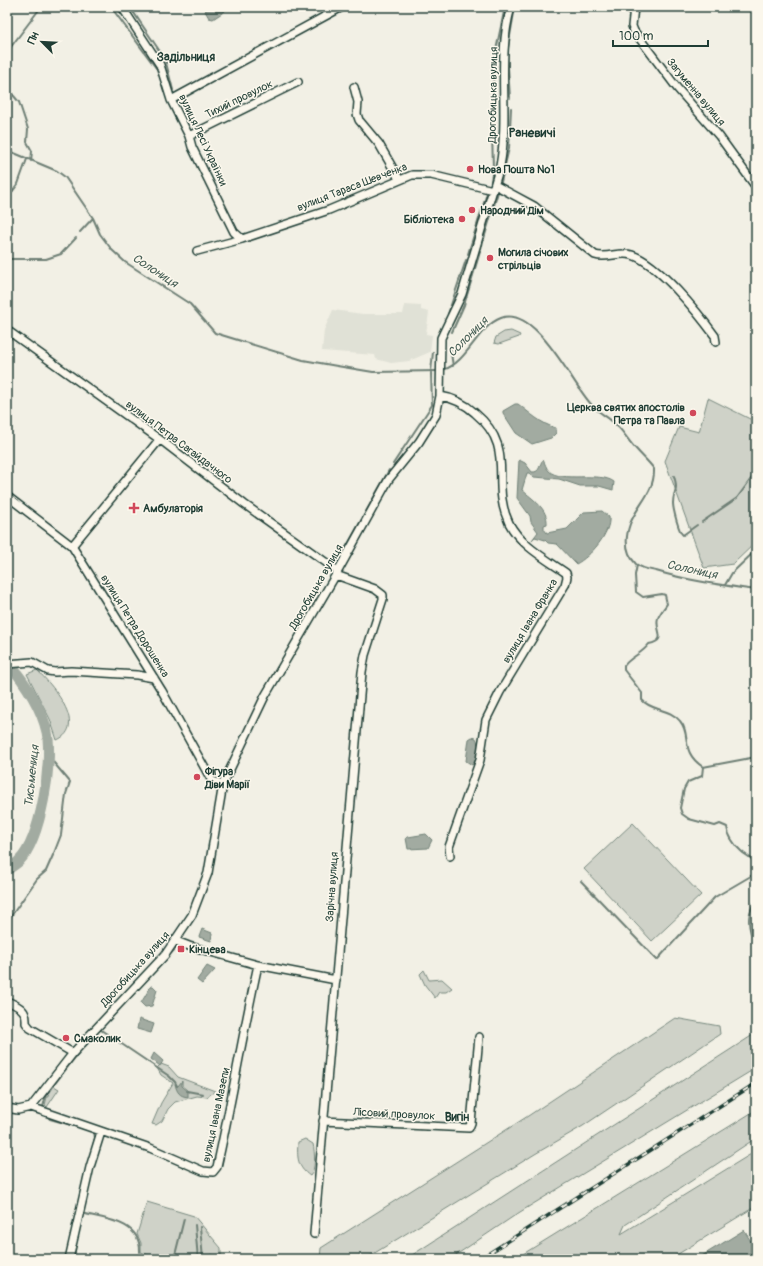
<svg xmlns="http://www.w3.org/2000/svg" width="763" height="1266" viewBox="0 0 763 1266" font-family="Pangolin,sans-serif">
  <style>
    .built { fill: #e0e1d6 }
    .green { fill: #cfd2c8; stroke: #77887e }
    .water { fill: #a2aba1; stroke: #6e7f75 }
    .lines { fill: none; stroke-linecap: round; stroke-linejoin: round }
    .stream { stroke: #6e7f75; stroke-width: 2 }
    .river { stroke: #a2aba1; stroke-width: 11 }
    .minor-casing { stroke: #1f3d34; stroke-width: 10 }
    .minor { stroke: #fbf7ec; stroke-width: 7 }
    .rail-casing { stroke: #1f3d34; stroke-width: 3.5 }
    .rail { stroke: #fbf7ec; stroke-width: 2; stroke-dasharray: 6; stroke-linecap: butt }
    .poi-dot { fill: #d1495b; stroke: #fbf7ec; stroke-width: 1.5 }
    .labels { text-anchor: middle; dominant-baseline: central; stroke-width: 3; stroke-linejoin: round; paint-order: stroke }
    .street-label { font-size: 11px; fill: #1f3d34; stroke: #fbf7ec }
    .poi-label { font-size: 11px; font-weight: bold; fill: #1f3d34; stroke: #fbf7ec; text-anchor: start }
    .neighbourhood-label { font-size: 12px; font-weight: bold; fill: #1f3d34; stroke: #fbf7ec }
    .water-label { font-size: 12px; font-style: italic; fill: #465e55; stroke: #fbf7ec }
    .quarter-label { font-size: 13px; font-weight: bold; fill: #1f3d34; stroke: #fbf7ec }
  </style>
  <rect width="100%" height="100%" fill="#f2f0e5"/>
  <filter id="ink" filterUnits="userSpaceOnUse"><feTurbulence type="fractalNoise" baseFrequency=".025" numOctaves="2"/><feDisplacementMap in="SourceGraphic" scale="8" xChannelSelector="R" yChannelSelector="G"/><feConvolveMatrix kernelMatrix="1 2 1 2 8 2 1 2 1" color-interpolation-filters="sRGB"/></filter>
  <g filter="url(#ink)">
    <!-- built -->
    <path class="built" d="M405 305 421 306V310L429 312 426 334 432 335 430 352 409 361 391 363 376 359 375 355 322 351 324 330 333 310 363 314H403Z"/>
    <!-- green -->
    <path class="green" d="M511 331 520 335 519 337 499 344 494 343 496 337 504 332Z
      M708 398 756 422V542L733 564 704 568 665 461 679 427 699 432Z
      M37 670C51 684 89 726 57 740L50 719 27 674Z
      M633 823 701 895 652 941 584 869Z
      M424 970 429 980 442 979 452 988 446 992H439L435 998 425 985 420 974Z
      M675 1018 719 1026 720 1034 583 1126 535 1154 365 1259H320L321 1248 528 1116Z
      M756 1033V1068L520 1212 450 1259H406Z
      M161 1064 169 1067 178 1077 215 1091 207 1097 197 1096 175 1102 168 1109 162 1121 156 1125 152 1124 161 1103 173 1083 161 1075 157 1068Z
      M54 1086 59 1089 47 1107 45 1105 47 1097Z
      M756 1110V1138L625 1225 621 1234 756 1151V1206L670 1259H515Z
      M305 1139 313 1144C315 1152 316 1170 310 1176 297 1167 297 1157 298 1142Z
      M147 1202 194 1216 221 1248V1256L220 1259H217L212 1254 209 1259H158L141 1252V1243L137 1234Z"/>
    <!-- water -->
    <path class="water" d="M210 7H222L225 11 213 19 209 18 205 11Z
      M515 404H518C530 413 541 424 556 428V433L551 438 532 444 516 433 503 413V411Z
      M519 460 525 463 532 472C541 473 539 463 543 460 545 463 546 468 549 471 561 483 600 471 614 482L613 490 599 486H580L559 479 534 477 529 473H527L522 490C533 499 548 509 547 524L544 525V529L547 533 567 529 584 512 602 511 609 517C611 533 590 557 576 564L557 544 548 543 545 540 535 537 532 540 538 532 531 522 530 516 517 498Z
      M472 737 476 738C480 745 477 760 472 765L466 761 469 739Z
      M426 834 432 840 428 848 408 849 406 838 408 837Z
      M202 929 212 933 211 941 199 937Z
      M207 966 215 970 202 984 197 980Z
      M151 986H153L157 990 152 1006 145 1007 141 1003Z
      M139 1019 154 1024 151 1033 137 1029Z
      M154 1053 163 1061 160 1066 151 1059Z
      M182 1081V1086L188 1091V1097C179 1096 177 1092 175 1084L178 1086Z
      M744 1230 756 1250V1259H697Z"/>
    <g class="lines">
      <!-- stream -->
      <path class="stream" d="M111 7 156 68
        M130 7 165 59 173 90
        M7 52 41 7
        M7 88 19 102 28 129 27 142 32 151 31 161
        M510 98 507 53 515 7
        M492 126 494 60 505 7
        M7 150 57 171 65 177 93 218 100 234 112 250 125 262 190 304 215 333 303 360 337 366 373 372 438 371
        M491 181 493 168 492 132
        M501 182 509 148 511 108
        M7 199 18 184 27 159
        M80 232 93 218
        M468 254 487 193
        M7 259H46L61 254 76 238
        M448 314 466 260
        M452 332 464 305 498 192
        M450 347 453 366
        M443 370C468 362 477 327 501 318 536 305 572 384 591 404 597 412 607 416 614 423 623 430 628 441 636 449 642 456 648 461 654 469 655 492 637 505 630 524 625 538 625 553 636 564 641 568 650 570 656 571 689 581 722 585 756 590
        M393 464 432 405 431 372 433 352
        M674 476C679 492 673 491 673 503 673 509 679 533 683 535L697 525
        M702 522 737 498 756 472
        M338 562 389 470
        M637 565 635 575 636 592 643 597 662 594 665 595 667 604C664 608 660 613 658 618 654 630 669 640 649 644 642 654 630 657 624 666V670L642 693V700C651 711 670 708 680 721 692 735 679 751 703 767L702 776 688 782 684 789 680 808 682 814 689 819 715 826 720 824 727 827C728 835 734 845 741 851 747 857 753 857 756 866
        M725 585 732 573 756 550
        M703 767 756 757
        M581 881 657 960 715 897 756 873
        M756 900C749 911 747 920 751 933L756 937
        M7 922 37 879 46 871 54 853 61 835 66 794 70 782 49 757
        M145 981 177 947
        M101 1030 169 1076 175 1082 177 1086
        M85 1046 109 1019
        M187 1091 203 1094
        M43 1107 46 1095 81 1050
        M45 1114 50 1119 78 1127
        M92 1150 95 1138 94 1131
        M83 1182 85 1173
        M85 1214C107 1219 141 1222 140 1252
        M195 1225 198 1259
        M200 1227 203 1259
        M174 1259 184 1219"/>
      <!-- river -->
      <path class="river" d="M7 661C24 681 41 706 47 732 53 762 41 839 19 861 16 864 11 867 7 870"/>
      <defs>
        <path id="minor" d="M122 7 160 65 171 100 189 136 192 147 234 232 242 239
          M634 7 632 26 634 31 677 88 719 136 756 187
          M354 87 358 102 357 114 359 120 379 144 399 179
          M171 100 342 7
          M189 136 298 82
          M495 185 534 206 595 255C607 259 619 251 632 255 658 263 699 314 715 336L716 342
          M197 251 242 239 329 210 412 175H431L493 190
          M7 330 166 444 244 504 338 571
          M440 396C454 398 464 403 475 413 518 449 489 481 509 523 520 545 546 559 566 573L567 577 565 585 500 692 486 720 480 760 449 847 450 856
          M7 496 72 546 162 691 212 781 223 784
          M72 546 159 440
          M7 664 32 662 48 671 55 672 71 671 137 675 154 678
          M176 941 189 946 258 965 336 980
          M7 1001C18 1006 27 1009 26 1023L30 1028 73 1053
          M31 1107 150 1148 203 1171 213 1172 217 1167C232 1100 243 1032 258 965
          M7 1108 18 1110 31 1107 73 1053 165 955 192 915 208 873 223 784 265 696 338 571 389 479 419 442 436 415 440 396 441 338 462 294 500 166C510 113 496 59 511 7
          M323 1121 469 1128 471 1123 479 1037
          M314 1234 362 672 365 655 383 599V595L375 589 336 575
          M69 1259 90 1167 101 1132"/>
      </defs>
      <!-- minor casing -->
      <use href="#minor" class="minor-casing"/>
      <!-- minor -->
      <use href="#minor" class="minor"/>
      <defs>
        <path id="rail" d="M480 1259 756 1083"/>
      </defs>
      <!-- rail casing -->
      <use href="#rail" class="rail-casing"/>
      <!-- rail -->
      <use href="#rail" class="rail"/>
    </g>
  </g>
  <!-- markers -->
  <g class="poi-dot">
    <circle cx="470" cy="169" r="4"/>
    <circle cx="472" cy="210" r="4"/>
    <circle cx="462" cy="219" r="4"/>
    <circle cx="490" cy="258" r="4"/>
    <circle cx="693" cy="413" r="4"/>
    <path d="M132 502h4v4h4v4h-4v4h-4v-4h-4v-4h4z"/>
    <circle cx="197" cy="777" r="4"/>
    <rect x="177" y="945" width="8" height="8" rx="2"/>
    <circle cx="66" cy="1038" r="4"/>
  </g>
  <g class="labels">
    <!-- street labels -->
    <g class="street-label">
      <text transform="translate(696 92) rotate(50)">Загуменна вулиця</text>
      <text transform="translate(493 95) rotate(-89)">Дрогобицька вулиця</text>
      <text transform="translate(239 99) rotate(-26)">Тихий провулок</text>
      <text transform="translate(203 140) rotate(65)">вулиця Лесі Українки</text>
      <text transform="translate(352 187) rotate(-21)">вулиця Тараса Шевченка</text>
      <text transform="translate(179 442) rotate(37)">вулиця Петра Сагайдачного</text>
      <text transform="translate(316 587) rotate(-60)">Дрогобицька вулиця</text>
      <text transform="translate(530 621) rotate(-59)">вулиця Івана Франка</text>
      <text transform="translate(135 626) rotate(58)">вулиця Петра Дорошенка</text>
      <text transform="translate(332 887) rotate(-86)">Зарічна вулиця</text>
      <text transform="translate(135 969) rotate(-48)">Дрогобицька вулиця</text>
      <text transform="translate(394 1114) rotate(3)">Лісовий провулок</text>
      <text transform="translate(216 1115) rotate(-78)">вулиця Івана Мазепи</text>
    </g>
    <!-- poi labels -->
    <g class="poi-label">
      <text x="478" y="169">Нова Пошта №1</text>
      <text x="480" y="210">Народний Дім</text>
      <text x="454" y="219" text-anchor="end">Бібліотека</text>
      <text x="498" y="252">Могила січових<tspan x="498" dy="13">стрільців</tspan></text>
      <text x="685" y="407" text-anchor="end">Церква святих апостолів<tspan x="685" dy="13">Петра та Павла</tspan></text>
      <text x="143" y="508">Амбулаторія</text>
      <text x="205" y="771">Фігура<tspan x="205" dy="13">Діви Марії</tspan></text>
      <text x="189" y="949">Кінцева</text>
      <text x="74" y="1038">Смаколик</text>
    </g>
    <!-- neighbourhood labels -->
    <g class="neighbourhood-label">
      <text x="186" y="57">Задільниця</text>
      <text x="457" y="1117">Вигін</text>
    </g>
    <!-- water labels -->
    <g class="water-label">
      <text transform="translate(155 271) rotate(33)">Солониця</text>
      <text transform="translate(468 337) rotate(-45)">Солониця</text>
      <text transform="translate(692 570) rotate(12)">Солониця</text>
      <text transform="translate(32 776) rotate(-84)">Тисьмениця</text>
    </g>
    <!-- quarter labels -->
    <g class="quarter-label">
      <text x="532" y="133">Раневичі</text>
    </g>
  </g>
  <!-- margin -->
  <rect width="763" height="1266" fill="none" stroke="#fbf7ec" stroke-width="24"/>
  <rect x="12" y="12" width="739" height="1242" fill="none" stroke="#1f3d34" stroke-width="1.5" filter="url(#ink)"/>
  <!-- north arrow -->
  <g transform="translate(42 42) rotate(294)" stroke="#fbf7ec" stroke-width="3" paint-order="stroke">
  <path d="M0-3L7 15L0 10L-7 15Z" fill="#1f3d34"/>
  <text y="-6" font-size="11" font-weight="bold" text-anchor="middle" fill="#1f3d34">Пн</text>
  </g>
  <!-- scale -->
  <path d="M613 40v6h95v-6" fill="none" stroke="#1f3d34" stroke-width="2"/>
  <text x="619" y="40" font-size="12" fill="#1f3d34" stroke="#fbf7ec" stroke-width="3" paint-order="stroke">100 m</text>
</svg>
